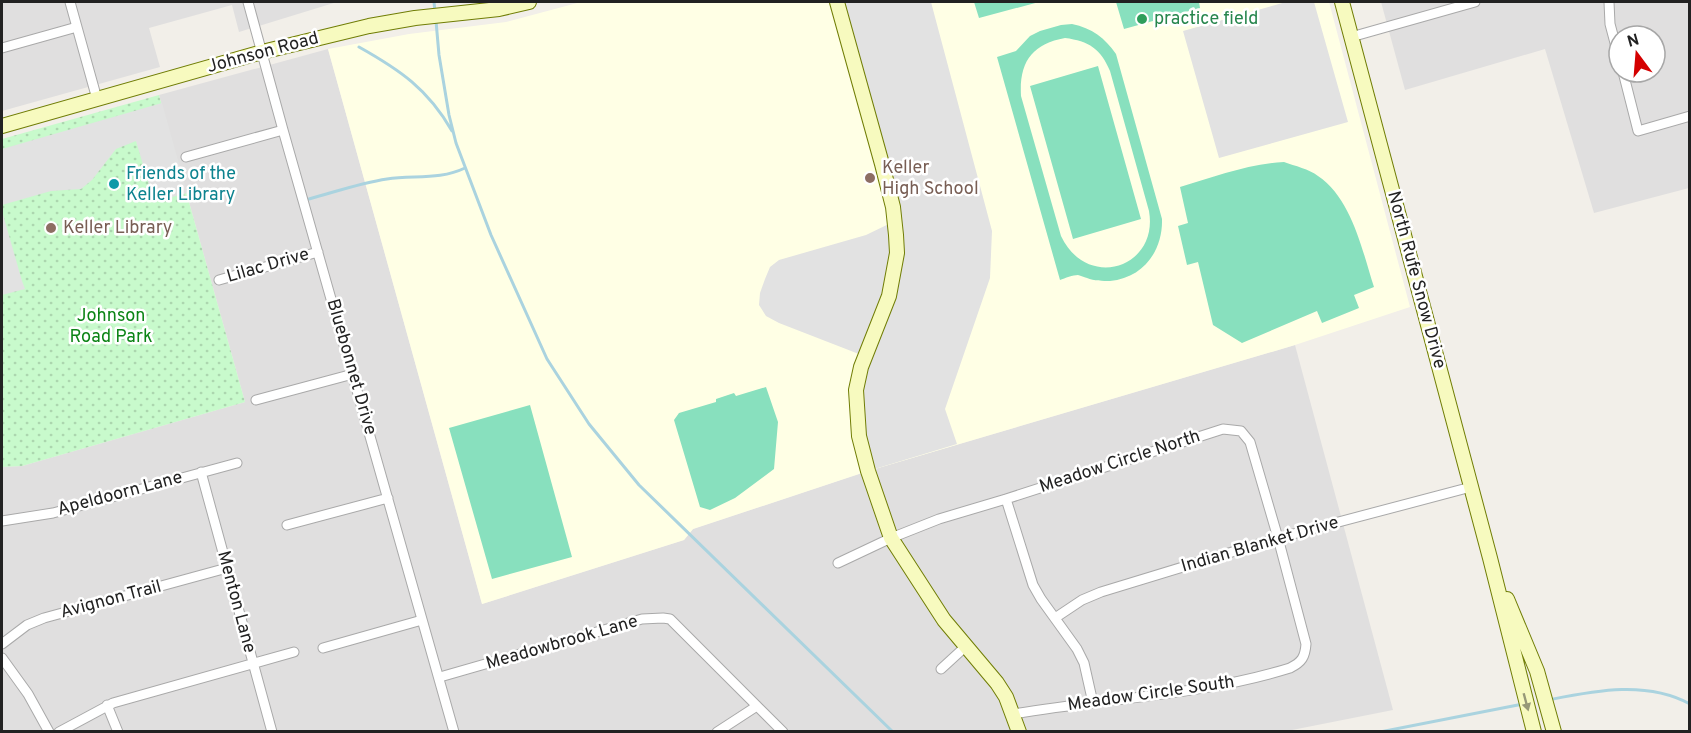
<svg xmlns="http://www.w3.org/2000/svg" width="1691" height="733" viewBox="0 0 1691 733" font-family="Overpass,sans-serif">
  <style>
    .residential { fill: #e0dfdf; fill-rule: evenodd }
    .education { fill: #ffffe5 }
    .park { fill: url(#park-dots) }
    .pitch { fill: #88e0be; fill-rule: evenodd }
    .parking { fill: #e2e2e2 }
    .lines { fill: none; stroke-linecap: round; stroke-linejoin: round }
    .stream { stroke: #aad3df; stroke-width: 3 }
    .street-casing { stroke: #a9a9a9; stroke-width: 11 }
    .secondary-casing { stroke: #707d05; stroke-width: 16 }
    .street { stroke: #fff; stroke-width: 9 }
    .secondary { stroke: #f7fabf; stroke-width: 14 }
    .oneway { fill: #979978 }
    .leisure-dot { fill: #2e9e5b; stroke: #fff; stroke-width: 2 }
    .education-dot { fill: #8d6e63; stroke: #fff; stroke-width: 2 }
    .culture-dot { fill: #0f9aa8; stroke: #fff; stroke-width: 2 }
    .labels { text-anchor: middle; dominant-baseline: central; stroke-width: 5; stroke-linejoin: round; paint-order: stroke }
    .leisure-label { font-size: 18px; fill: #27864d; stroke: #fff; text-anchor: start }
    .street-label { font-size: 18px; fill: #222; stroke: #fff }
    .education-label { font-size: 18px; fill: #785e54; stroke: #fff; text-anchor: start }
    .culture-label { font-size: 18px; fill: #0d838f; stroke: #fff; text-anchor: start }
    .park-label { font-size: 18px; fill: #0c8416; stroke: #fff }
  </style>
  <defs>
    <pattern id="park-dots" width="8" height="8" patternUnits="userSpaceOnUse" patternTransform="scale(1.5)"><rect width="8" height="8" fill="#c8facc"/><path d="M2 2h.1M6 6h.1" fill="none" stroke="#acd6af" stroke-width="1.8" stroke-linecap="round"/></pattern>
  </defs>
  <rect width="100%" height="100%" fill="#f2efe9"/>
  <!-- residential -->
  <path class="residential" d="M2 2H337L239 32 232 5 149 28 160 67 2 111Z
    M1381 2H1689V188L1594 213 1545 49 1405 90ZM1619 36H1655V72H1619Z
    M328 49 482 604 684 540 693 529 868 471 1295 345 1393 710 1282 732H2V467L22 466 245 402 159 95Z"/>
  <!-- education -->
  <path class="education" d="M581 2H1329L1410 307 1295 345 868 471 693 529 684 540 482 604 328 49 409 34 506 22Z"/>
  <!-- park -->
  <path class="park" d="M159 95 245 402 22 466 2 467V139Z"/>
  <!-- pitch -->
  <path class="pitch" d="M974 2H1039L979 18Z
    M1116 2H1199L1200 8 1124 29Z
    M1072 24C1092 28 1105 38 1116 54L1162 219C1163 251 1143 278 1110 281 1103 281 1094 281 1087 278 1086 278 1079 275 1078 275 1073 275 1065 278 1060 280L997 57 1016 51 1030 36 1040 31 1061 25ZM1065 38C1089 41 1101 49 1110 71L1149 211C1159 268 1087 291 1061 236L1021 96C1019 62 1032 44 1065 38Z
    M1098 66 1141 219 1073 239 1030 86Z
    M1284 162C1295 166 1309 169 1318 176 1352 199 1362 250 1374 287L1354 295 1359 308 1322 323 1317 311 1242 343 1213 325 1198 262 1187 265 1178 226 1188 223 1180 187C1214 177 1248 164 1284 162Z
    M766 387 778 422 774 469 735 498 710 510 700 507 674 420 679 413 716 402V399L734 393 736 396Z
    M530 405 572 557 492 579 449 428Z"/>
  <!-- parking -->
  <path class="parking" d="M837 2H931L992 231 990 278 945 409 957 444 868 471 859 436 864 356 779 323 766 316 759 305 760 293 765 279 770 267 779 260 866 235 895 221Z
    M1286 2H1314L1348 122 1219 158 1183 31Z
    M162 103 187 193 157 201 152 195 136 141 116 149 92 180 81 189 51 191 2 205V149Z
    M2 211 22 281 25 289 2 295Z"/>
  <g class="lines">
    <!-- stream -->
    <path class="stream" d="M434 2 435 12
      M436 21 439 55 449 115 456 143 491 235 547 359 589 424 639 485 893 732
      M359 47C400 70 428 89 452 131
      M309 199C335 192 360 183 387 179 414 175 440 180 465 168
      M1548 700C1594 691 1646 680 1690 704
      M1380 732 1523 704"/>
    <defs>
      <path id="street" d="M70 2 97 99
        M248 2 283 130 454 732
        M1609 2 1610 24 1619 58
        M1351 37 1475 2
        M2 48 77 27
        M1623 72 1638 131 1690 116
        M186 157 283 130
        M219 280 318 252
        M256 400 353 374
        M201 472 272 732
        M1006 499 1033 585 1041 599 1077 649 1084 663 1093 703
        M2 521 53 513 237 463
        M287 525 388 498
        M838 563 891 538 939 519 1006 499 1223 429 1241 431 1250 442 1278 538 1306 644C1305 657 1302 662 1290 668 1200 696 1106 698 1014 714
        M1055 618 1082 600 1101 592 1278 538 1471 487
        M2 644 27 625 44 618 227 568
        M323 648 422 620
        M2 658 28 694 49 732
        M941 669 965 647
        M440 677 642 619 663 618 670 619 783 732
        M107 705 118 732
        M59 732 113 703 294 652
        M717 732 757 706"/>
      <path id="secondary" d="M837 2 882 164 893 207 896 235 897 253 889 296 861 367 856 390 859 436 868 471 891 538 944 620 997 683 1006 697 1019 732
        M1342 2 1490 558 1534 732
        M2 126 262 52 369 26 415 18 499 9 529 2
        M1507 599 1537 671 1554 732"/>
    </defs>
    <!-- street casing -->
    <use href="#street" class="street-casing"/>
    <!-- secondary casing -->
    <use href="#secondary" class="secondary-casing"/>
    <!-- street -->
    <use href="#street" class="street"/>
    <!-- secondary -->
    <use href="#secondary" class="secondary"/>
  </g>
  <!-- one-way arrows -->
  <defs><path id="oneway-solid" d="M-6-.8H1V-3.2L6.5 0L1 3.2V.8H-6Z" transform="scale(1.5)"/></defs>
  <use class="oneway" href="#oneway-solid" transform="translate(1526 702) rotate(75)"/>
  <!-- markers -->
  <circle class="leisure-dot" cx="1142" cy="19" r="6"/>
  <g class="education-dot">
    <circle cx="870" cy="178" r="6"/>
    <circle cx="51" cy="228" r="6"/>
  </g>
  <circle class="culture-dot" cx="114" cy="184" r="6"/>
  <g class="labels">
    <!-- leisure labels -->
    <g class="leisure-label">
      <text x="1154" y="19">practice field</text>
    </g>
    <!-- street labels -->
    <g class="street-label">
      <text transform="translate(263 53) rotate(-15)">Johnson Road</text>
      <text transform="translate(268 266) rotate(-16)">Lilac Drive</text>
      <text transform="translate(1416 280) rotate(75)">North Rufe Snow Drive</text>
      <text transform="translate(351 367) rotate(74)">Bluebonnet Drive</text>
      <text transform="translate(1120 462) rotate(-18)">Meadow Circle North</text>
      <text transform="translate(120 494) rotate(-15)">Apeldoorn Lane</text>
      <text transform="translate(1260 545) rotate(-16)">Indian Blanket Drive</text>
      <text transform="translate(111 600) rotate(-15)">Avignon Trail</text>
      <text transform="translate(236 602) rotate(75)">Menton Lane</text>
      <text transform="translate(562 643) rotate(-16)">Meadowbrook Lane</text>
      <text transform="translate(1151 694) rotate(-8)">Meadow Circle South</text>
    </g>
    <!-- education labels -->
    <g class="education-label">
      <text x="882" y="168">Keller<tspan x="882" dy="21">High School</tspan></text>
      <text x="63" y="228">Keller Library</text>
    </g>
    <!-- culture labels -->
    <g class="culture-label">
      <text x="126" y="174">Friends of the<tspan x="126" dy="21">Keller Library</tspan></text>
    </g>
    <!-- park labels -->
    <g class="park-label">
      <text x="111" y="316">Johnson<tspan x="111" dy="21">Road Park</tspan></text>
    </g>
  </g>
  <!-- border -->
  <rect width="1691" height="733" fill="none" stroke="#222222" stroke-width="6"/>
  <!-- north arrow -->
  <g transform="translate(1637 54) rotate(344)"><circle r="28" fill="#ffffff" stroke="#a7a7a7" stroke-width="1.5"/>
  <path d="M0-4.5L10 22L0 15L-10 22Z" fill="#d40000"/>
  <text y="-9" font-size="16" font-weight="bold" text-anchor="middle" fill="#222222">N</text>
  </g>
</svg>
